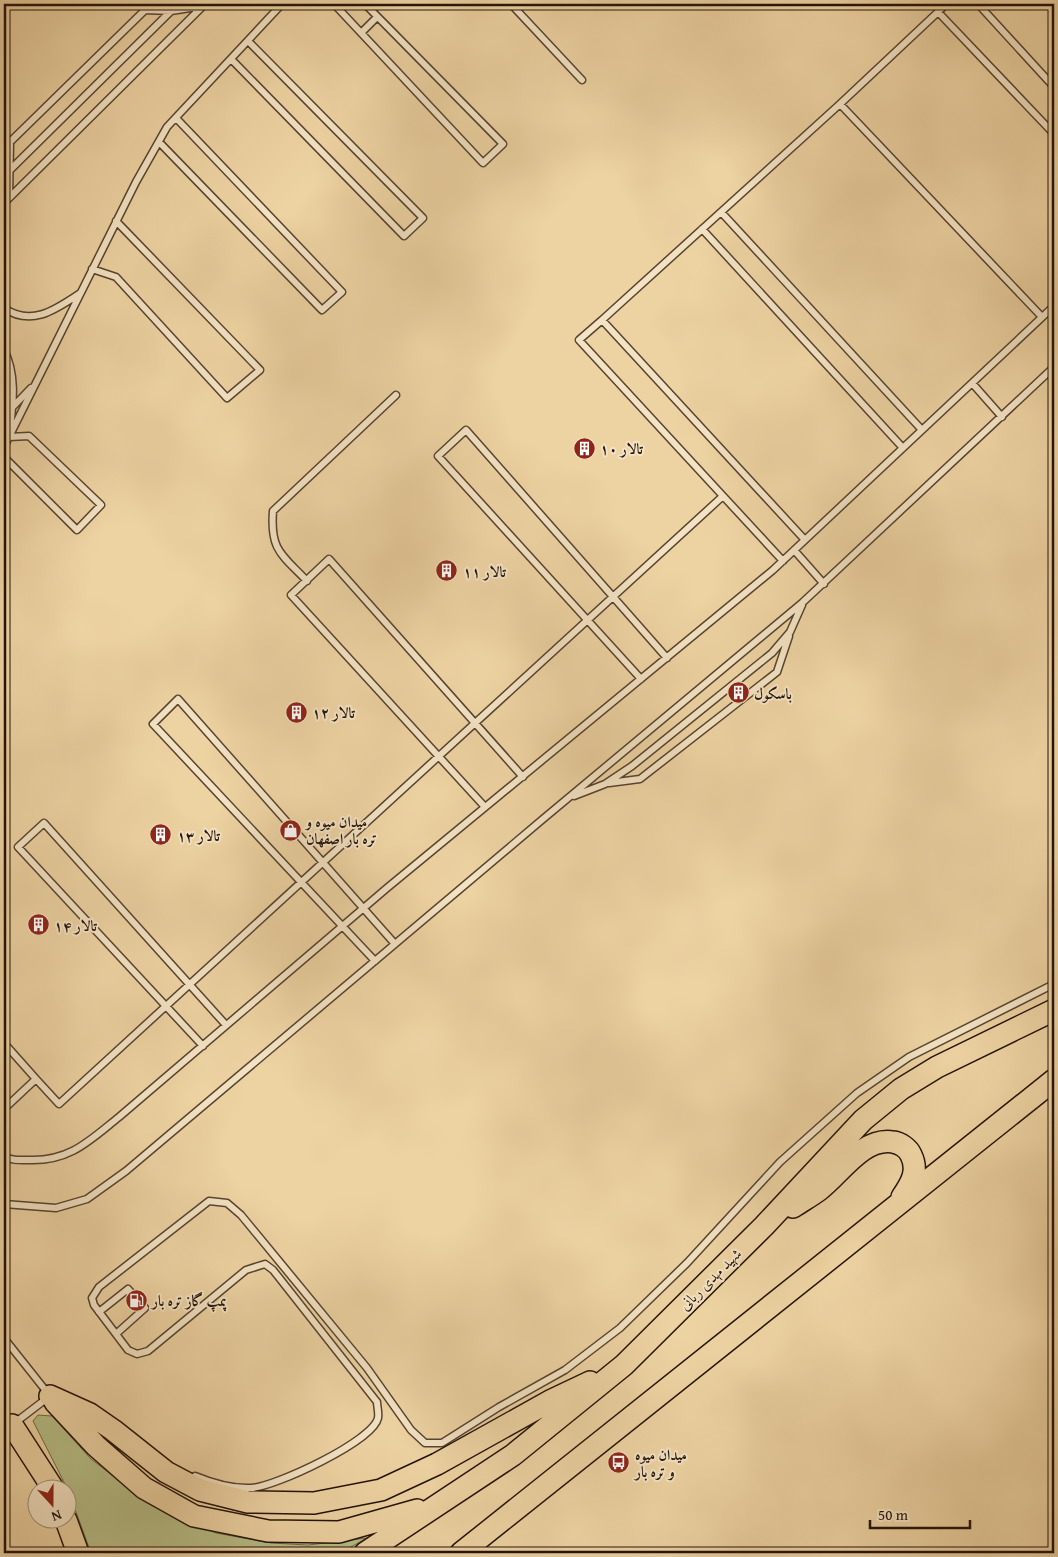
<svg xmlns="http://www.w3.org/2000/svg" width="1058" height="1557" viewBox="0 0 1058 1557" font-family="'Gentium Book Plus',Amiri,serif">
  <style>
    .green { fill: #b6bd86; stroke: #6d6848 }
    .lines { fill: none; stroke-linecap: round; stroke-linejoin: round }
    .service-casing { stroke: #564430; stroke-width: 9 }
    .trunk-casing { stroke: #24140a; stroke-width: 24 }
    .service { stroke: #f3e2c3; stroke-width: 6 }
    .trunk { stroke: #edd2a2; stroke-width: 21 }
    .labels { text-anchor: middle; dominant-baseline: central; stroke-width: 4; stroke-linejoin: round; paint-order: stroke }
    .poi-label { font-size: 15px; font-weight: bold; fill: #24140a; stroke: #f3e2c3; text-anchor: start }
    .street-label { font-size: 15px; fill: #24140a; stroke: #f3e2c3 }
  </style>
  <rect width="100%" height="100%" fill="#edd2a2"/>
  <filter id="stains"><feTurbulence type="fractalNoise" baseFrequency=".004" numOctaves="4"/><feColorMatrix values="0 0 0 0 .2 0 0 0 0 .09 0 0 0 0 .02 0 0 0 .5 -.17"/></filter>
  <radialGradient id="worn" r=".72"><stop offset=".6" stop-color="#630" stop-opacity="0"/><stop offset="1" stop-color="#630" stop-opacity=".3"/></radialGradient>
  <!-- green -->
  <path class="green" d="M38 1415 52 1416 91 1459 151 1505 216 1533 271 1543 308 1545 367 1538 340 1553H91L68 1490 33 1421Z"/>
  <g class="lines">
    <defs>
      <path id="service" d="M334 4 483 163 503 144 365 4
        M511 4 582 80
        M946 4 938 12 1054 134
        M978 4 1054 87
        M361 33 377 17
        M231 59 404 236 423 218 248 41
        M840 104 938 12
        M159 142 322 310 342 292 176 118
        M9 171 171 11
        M9 198 10 142 145 10 171 11 203 6
        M4 203 203 6
        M721 212 922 430
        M702 229 903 448
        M92 269 116 277 227 398 260 370 116 221
        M4 308C31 327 55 310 79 294
        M602 320 840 104 1042 317
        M4 350C18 377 12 408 9 437L29 436 101 505 77 530 4 457
        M972 383 1002 417
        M4 416 31 388
        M4 447 136 182 167 127 282 4
        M723 496 783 561
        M794 550 824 584
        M307 581C281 554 270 550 273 511L396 395
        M641 679 438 456 466 430 667 658
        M609 783 640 779 777 672 789 636
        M574 796 605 784 632 766 772 653 790 632 802 605
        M485 807 291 595 329 559 523 777
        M375 961 153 724 178 699 395 944
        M4 1043 36 1079
        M203 1046 18 847 44 823 226 1025
        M4 1109 36 1079 59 1104 723 496 579 340 602 320 805 540
        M4 1156C12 1161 20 1160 30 1160 70 1161 89 1141 119 1117L387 888 773 570 1054 306
        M4 1204 56 1208 87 1199 126 1171 543 819 802 603 1054 367
        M99 1312 128 1289 145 1308 116 1334
        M4 1338 50 1396 12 1425 4 1414
        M195 1476C212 1483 232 1489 251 1488 275 1487 373 1441 378 1418 379 1413 377 1406 377 1402L273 1270 265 1264 246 1270 148 1351 137 1354 128 1350 94 1305 92 1298 99 1287 209 1201 227 1203 241 1215 367 1368 411 1430 425 1443H442L499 1407 565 1370 620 1328 687 1263 780 1162 857 1093 909 1057 1054 984"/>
      <path id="trunk" d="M793 1207C802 1201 811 1196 819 1190 841 1173 863 1137 893 1142 900 1143 908 1148 911 1155 919 1171 911 1184 902 1197
        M50 1396 90 1414 113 1430 166 1472 200 1490 248 1502 314 1503 381 1490 437 1464 552 1400 590 1382
        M55 1402 96 1446 144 1488 194 1516 268 1531 339 1532 417 1510
        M12 1425 54 1490
        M66 1520 78 1553
        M365 1553 513 1455 624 1365 764 1226 863 1120 901 1089 937 1067 1054 1010
        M461 1553 1054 1080"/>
    </defs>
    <!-- service casing -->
    <use href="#service" class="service-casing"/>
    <!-- trunk casing -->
    <use href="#trunk" class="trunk-casing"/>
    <!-- service -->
    <use href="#service" class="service"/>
    <!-- trunk -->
    <use href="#trunk" class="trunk"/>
  </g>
  <!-- icons -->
  <defs>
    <symbol id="building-disc" viewBox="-11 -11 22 22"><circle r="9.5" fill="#8f2418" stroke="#f3e2c3"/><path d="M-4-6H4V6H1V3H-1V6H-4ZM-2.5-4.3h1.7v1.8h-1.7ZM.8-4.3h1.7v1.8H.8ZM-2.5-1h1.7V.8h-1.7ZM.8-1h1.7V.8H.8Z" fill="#fff"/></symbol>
    <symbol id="shop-disc" viewBox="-11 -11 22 22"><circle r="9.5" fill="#8f2418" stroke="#f3e2c3"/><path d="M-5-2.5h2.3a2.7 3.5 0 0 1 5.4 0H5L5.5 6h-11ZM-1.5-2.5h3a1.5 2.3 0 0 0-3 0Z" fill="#fff"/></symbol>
    <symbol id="fuel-disc" viewBox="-11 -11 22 22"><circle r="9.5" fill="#8f2418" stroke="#f3e2c3"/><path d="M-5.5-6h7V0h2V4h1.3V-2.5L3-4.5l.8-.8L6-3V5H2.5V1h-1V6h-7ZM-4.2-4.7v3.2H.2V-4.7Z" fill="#fff"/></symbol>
    <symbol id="bus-disc" viewBox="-11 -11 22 22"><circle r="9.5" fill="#8f2418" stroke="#f3e2c3"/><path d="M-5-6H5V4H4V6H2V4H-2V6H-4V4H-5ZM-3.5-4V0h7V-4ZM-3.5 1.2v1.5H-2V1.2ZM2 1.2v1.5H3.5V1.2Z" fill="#fff"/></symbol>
  </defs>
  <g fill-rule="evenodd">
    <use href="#building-disc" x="572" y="436" width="25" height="25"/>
    <use href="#building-disc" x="434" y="558" width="25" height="25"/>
    <use href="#building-disc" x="726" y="680" width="25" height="25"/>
    <use href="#building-disc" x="284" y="700" width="25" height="25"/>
    <use href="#shop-disc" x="278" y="818" width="25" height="25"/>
    <use href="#building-disc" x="148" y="822" width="25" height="25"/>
    <use href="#building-disc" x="26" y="912" width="25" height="25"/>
    <use href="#fuel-disc" x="124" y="1288" width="25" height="25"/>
    <use href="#bus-disc" x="606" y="1450" width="25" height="25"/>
  </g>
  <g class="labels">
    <!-- poi labels -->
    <g class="poi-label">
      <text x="600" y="448">تالار ۱۰</text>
      <text x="463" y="571">تالار ۱۱</text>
      <text x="754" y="693">باسكول</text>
      <text x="312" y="712">تالار ۱۲</text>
      <text x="306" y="821">میدان میوه و<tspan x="306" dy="17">تره بار اصفهان</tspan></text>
      <text x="177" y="835">تالار ۱۳</text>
      <text x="54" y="925">تالار ۱۴</text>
      <text x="152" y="1300">پمپ گاز تره بار</text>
      <text x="635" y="1454">میدان میوه<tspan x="635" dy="17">و تره بار</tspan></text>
    </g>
    <!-- street labels -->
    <g class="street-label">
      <text transform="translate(710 1279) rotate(-45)">شهید مهدی ربانی</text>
    </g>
  </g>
  <!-- margin -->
  <rect width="1058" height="1557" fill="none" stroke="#edd2a2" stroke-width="20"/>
  <rect x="5" y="5" width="1048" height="1547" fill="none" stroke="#24140a" stroke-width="2.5"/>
  <rect x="10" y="10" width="1038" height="1537" fill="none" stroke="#24140a"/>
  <!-- north arrow -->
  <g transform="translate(52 1504) rotate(159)"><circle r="24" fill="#f3e2c3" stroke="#a09079"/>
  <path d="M0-4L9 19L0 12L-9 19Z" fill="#8f2418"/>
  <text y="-8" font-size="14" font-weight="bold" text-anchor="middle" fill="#24140a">N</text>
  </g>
  <!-- scale -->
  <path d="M870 1520v8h100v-8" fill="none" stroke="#24140a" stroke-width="2.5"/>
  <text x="878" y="1520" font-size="15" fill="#24140a" stroke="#f3e2c3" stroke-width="4" paint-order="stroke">50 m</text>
  <rect width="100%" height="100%" filter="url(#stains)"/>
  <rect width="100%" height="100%" fill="url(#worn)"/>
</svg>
